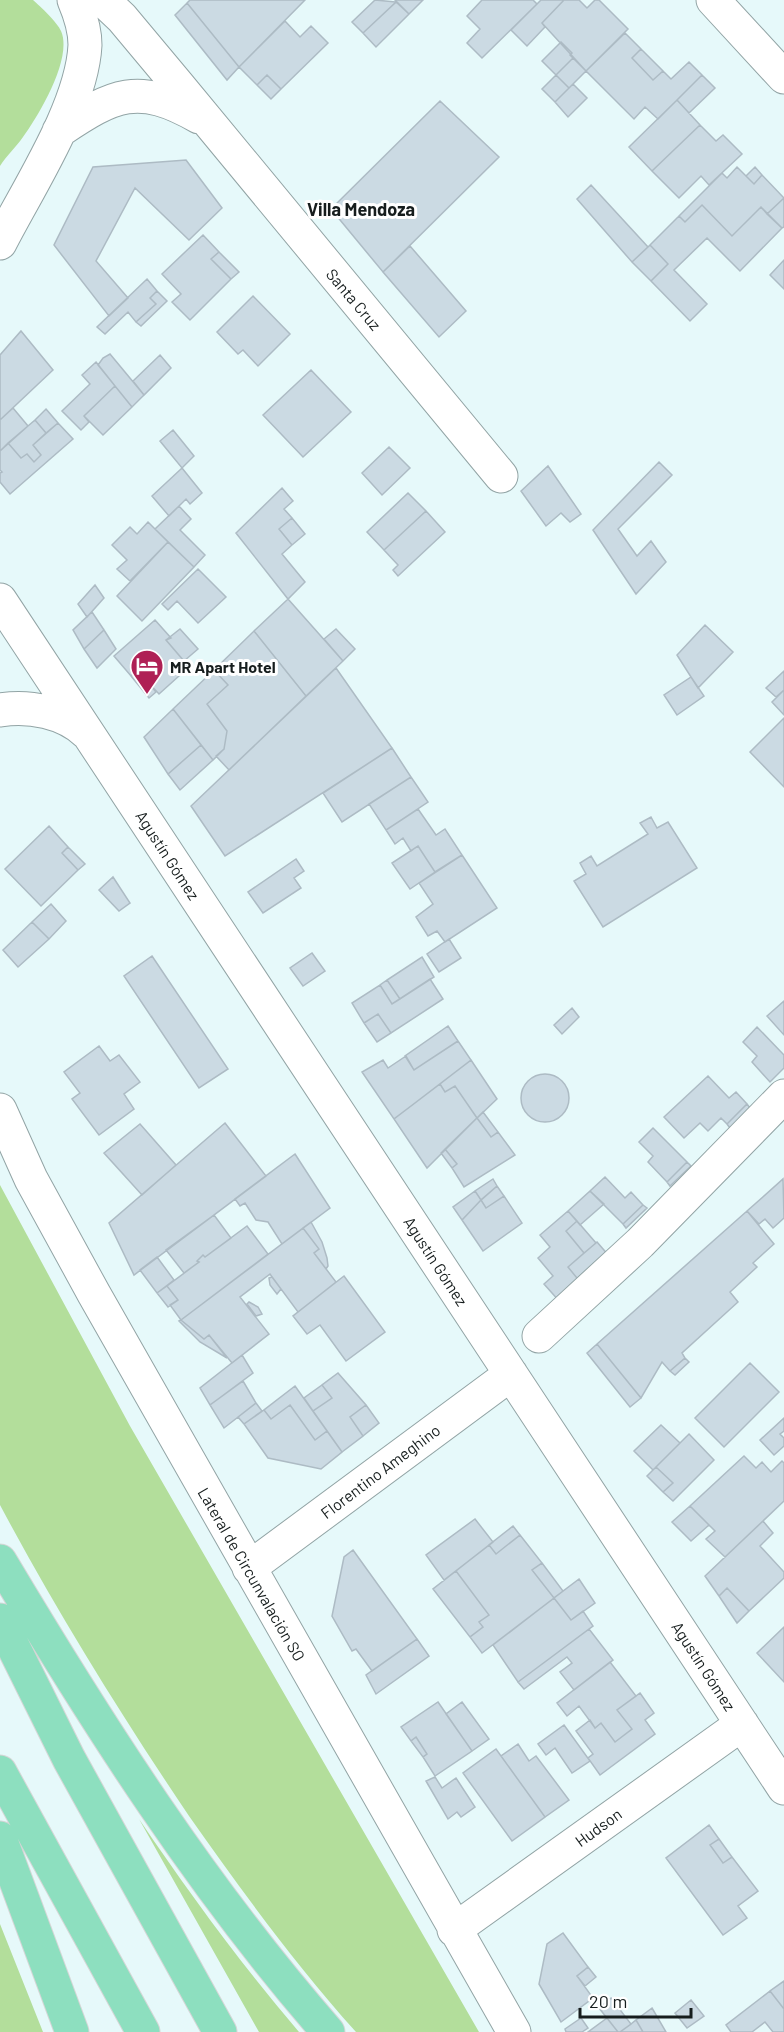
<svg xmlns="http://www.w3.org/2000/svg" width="784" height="2032" viewBox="0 0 784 2032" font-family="Barlow,sans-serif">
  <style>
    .green { fill: #b3de9b }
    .building { fill: #cbdae3; stroke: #adbbc4; stroke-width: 1.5 }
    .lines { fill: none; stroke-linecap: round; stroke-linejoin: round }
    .minor-casing { stroke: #92a4a5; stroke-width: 35 }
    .highway-casing { stroke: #d5d6d6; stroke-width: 35 }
    .minor { stroke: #fff; stroke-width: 33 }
    .highway { stroke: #8ddfbf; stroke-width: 33 }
    .labels { text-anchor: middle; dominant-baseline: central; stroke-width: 6; stroke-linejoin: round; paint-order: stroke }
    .street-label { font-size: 16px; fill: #161d1d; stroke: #fff }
    .poi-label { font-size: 16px; font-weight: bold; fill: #161d1d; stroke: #fff; text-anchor: start }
    .neighbourhood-label { font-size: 18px; font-weight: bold; fill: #161d1d; stroke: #fff }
  </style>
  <rect width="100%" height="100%" fill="#e6f9fa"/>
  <!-- green -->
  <path class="green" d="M0 0H33C40 6 58 23 61 31 73 58 39 115 23 137 16 147 7 155 0 166Z
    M0 1185 130 1426 479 2032H356C295 1964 241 1890 189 1816 121 1715 57 1612 0 1505Z
    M139 1819C189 1893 241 1964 299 2032H259Z
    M0 1924 43 2032H0Z"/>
  <!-- building -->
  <path class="building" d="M190 0H305L239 67 187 3Z
    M375 0 396 2 363 33 352 22Z
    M395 0H423L409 14Z
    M482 0H533L537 4 482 58 467 43 480 29 467 16Z
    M541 0H564L542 23 545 27 527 46 511 30Z
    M564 0H579L587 8 595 0H599L628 29 586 71 542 23Z
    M396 2 409 14 376 47 363 33Z
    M187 3 239 67 227 80 175 15Z
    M285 21 300 37 311 26 328 43 281 89 267 75 257 85 239 67Z
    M625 33 641 49 632 58 653 80 663 71 671 79 689 62 702 75 658 119 645 107 634 119 586 71Z
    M561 42 572 53 570 55 573 58 556 75 542 61Z
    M641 49 663 71 653 80 632 58Z
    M573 58 586 71 569 88 556 75Z
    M267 75 281 89 271 99 257 85Z
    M556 75 569 88 555 102 542 89Z
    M702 75 715 88 689 113 677 100Z
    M573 84 587 98 568 117 555 102Z
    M677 100 700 125 652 171 629 147Z
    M440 101 499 157 383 272 331 209Z
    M700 125 716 141 723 135 742 154 709 185 701 176 679 198 652 171Z
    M186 160 222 208 189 240 135 188 96 261 128 298 109 316 54 245 93 167Z
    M737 167 754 184 762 175 784 198 767 214 761 207 732 236 702 205 685 222 679 216 722 173 727 178Z
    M755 167 762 175 754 184 746 176Z
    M591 185 648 247 632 262 577 199Z
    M784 198V227L782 228 767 214Z
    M702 205 732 236 761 207 782 228 740 271 707 238 674 270 707 304 690 321 651 281 668 264 650 245 679 216 685 222Z
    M203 235 219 252 211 259 231 279 190 320 172 302 181 294 162 274Z
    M650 245 668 264 651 281 632 262Z
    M410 246 466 311 439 337 383 272Z
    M219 252 239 272 231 279 211 259Z
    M784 260V289L770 275Z
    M147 279 157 291 150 298 156 304 136 322 128 312 105 334 97 327Z
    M157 291 167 301 141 326 136 322 156 304 150 298Z
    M253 296 290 334 258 366 243 350 238 354 217 332Z
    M21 331 53 370 0 420V355Z
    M110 354 144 395 132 407 98 365 103 358Z
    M160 355 171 368 144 395 133 381Z
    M96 362 115 386 84 416 89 422 81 430 62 411 90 384 82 375Z
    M311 370 351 412 303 457 263 415Z
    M115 386 132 407 103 435 84 416Z
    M13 408 28 426 0 451V420Z
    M46 409 58 423 46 433 35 420Z
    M35 420 46 433 33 445 41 455 34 462 27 454 21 458 8 443Z
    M58 423 73 439 10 494 0 482V473L2 472 0 470V451L8 443 21 458 27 454 34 462 41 455 33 445Z
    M173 430 194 456 182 468 160 441Z
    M389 447 410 468 382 495 362 473Z
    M659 462 672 475 618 529 637 556 651 541 666 562 636 594 593 530Z
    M548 466 581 514 570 522 561 513 546 526 521 491Z
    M182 468 202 493 190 504 186 499 169 516 152 496Z
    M282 488 293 501 284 509 292 518 279 529 292 545 282 554 305 582 288 599 236 533Z
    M408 493 426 511 384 550 367 532Z
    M179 506 191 519 180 530 205 555 194 567 155 529Z
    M426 511 445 532 398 576 393 570 398 565 384 550Z
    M292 518 305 534 292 545 279 529Z
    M148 522 168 542 130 581 117 569 127 560 112 545 130 527 137 534Z
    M168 542 194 567 142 621 117 596Z
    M198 569 226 597 198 623 177 601 168 610 162 604Z
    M95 585 104 598 87 617 78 604Z
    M288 599 343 661 306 696 254 631Z
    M92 612 104 630 84 649 73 630Z
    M155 620 171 638 166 640 189 667 159 694 137 670 131 676 114 656Z
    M705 625 733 652 698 688 677 655Z
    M180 629 198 649 184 661 166 640Z
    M336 629 355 649 343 661 324 639Z
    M104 630 116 649 97 668 84 649Z
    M254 631 306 696 229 770 216 756 224 749 227 731 207 704 228 685 214 670Z
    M336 668 392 748 225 856 191 806Z
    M137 670 156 692 149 698 131 676Z
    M214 670 228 685 207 704 227 731 224 749 213 760 173 709Z
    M784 671V690L776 697 766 688Z
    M691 677 704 696 677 715 664 695Z
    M784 690V715L772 702Z
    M173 709 201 745 168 774 144 737Z
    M784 718V787L750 752Z
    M201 745 213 760 180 790 168 774Z
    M392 748 411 777 342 822 323 793Z
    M411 777 428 802 386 830 369 804Z
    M418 809 436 835 445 829 462 855 435 872 418 846 411 851 403 838 395 844 386 830Z
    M651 817 657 828 668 822 697 868 603 927 574 881 586 874 580 863 591 856 597 866 648 834 640 823Z
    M49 826 68 847 62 853 78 870 41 906 5 869Z
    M418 846 435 872 410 889 392 863Z
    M68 847 85 864 78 870 62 853Z
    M462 855 497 908 445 942 437 931 428 936 416 917 433 904 419 883Z
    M296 859 304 871 294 878 301 888 263 913 248 892Z
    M113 877 130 903 119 911 99 890Z
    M51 904 66 921 49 939 32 922Z
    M32 922 49 939 18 967 3 950Z
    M449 939 461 958 439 972 427 954Z
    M312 953 325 971 303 986 290 968Z
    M152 956 228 1069 199 1088 124 976Z
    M422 957 434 977 400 999 387 980Z
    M430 979 443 999 391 1033 378 1014 364 1023 352 1003 380 985 392 1004Z
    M387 980 400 999 392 1004 380 985Z
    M784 1001V1035L767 1016Z
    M572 1008 579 1017 562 1034 554 1025Z
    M378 1014 391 1033 377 1042 364 1023Z
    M448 1026 458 1041 414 1070 405 1056Z
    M757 1027 784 1055V1068L770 1082 752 1062 757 1056 743 1042Z
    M458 1041 471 1060 394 1119 362 1072 383 1060 388 1068 406 1056 414 1070Z
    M99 1046 110 1061 119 1055 140 1082 124 1094 134 1109 99 1135 72 1099 80 1093 64 1072Z
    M471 1060 497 1099 477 1118 455 1086 445 1092 440 1084Z
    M521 1098a24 24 0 1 1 48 0a24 24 0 1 1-48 0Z
    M708 1076 729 1098 736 1092 747 1104 727 1124 721 1118 708 1131 700 1123 684 1138 664 1117Z
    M440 1084 445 1092 455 1086 477 1118 427 1168 394 1119Z
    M747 1104 750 1108 730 1128 727 1124Z
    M483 1112 498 1132 491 1137 477 1118Z
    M477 1118 491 1137 498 1132 515 1155 464 1187 452 1168 457 1164 445 1149Z
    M225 1123 266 1176 134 1275 109 1223Z
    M140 1124 176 1165 142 1195 104 1153Z
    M653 1128 687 1162 667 1182 648 1162 653 1156 639 1142Z
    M445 1149 457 1164 452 1168 441 1153Z
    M295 1154 330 1208 282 1244 268 1222 256 1220 245 1203 240 1206 235 1199Z
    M687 1162 691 1166 670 1186 667 1182Z
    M605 1177 625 1198 631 1192 643 1205 623 1224 590 1191Z
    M493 1179 497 1186 481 1200 475 1191Z
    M783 1179 784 1218 773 1228 765 1219 759 1224 747 1211Z
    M497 1186 504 1196 486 1208 481 1200Z
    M475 1191 481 1200 462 1220 453 1207Z
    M590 1191 604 1204 580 1225 568 1211Z
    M504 1196 522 1223 483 1251 462 1220 481 1200 486 1208Z
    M643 1205 647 1208 626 1228 623 1224Z
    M568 1211 577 1221 566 1231 584 1253 568 1267 581 1283 560 1302 544 1284 553 1276 538 1258 550 1247 540 1235Z
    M747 1211 774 1244 753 1263 757 1267 730 1292 738 1302 682 1353 685 1358 670 1371 662 1362 641 1398 597 1344Z
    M214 1215 231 1238 205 1257 203 1255 197 1261 199 1262 184 1273 166 1250Z
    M577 1221 596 1243 584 1253 566 1231Z
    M311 1222 322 1242 327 1258 328 1266 326 1269 314 1253 319 1249 303 1228Z
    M247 1226 268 1254 181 1320 170 1305 178 1300 167 1286 199 1262 197 1261 203 1255 205 1257Z
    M303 1228 319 1249 314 1253 336 1282 298 1312 270 1274 240 1297 269 1334 232 1363 209 1335 204 1339 181 1320Z
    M597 1242 610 1257 581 1283 568 1267Z
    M157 1257 174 1280 157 1293 140 1270Z
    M344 1276 385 1332 346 1361 320 1325 307 1334 293 1316Z
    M272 1277 281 1289 277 1294 270 1285 269 1278Z
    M167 1286 178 1300 168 1307 157 1293Z
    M249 1302 258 1307 262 1314 256 1316 247 1304Z
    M181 1320 204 1339 209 1335 227 1358 200 1342 179 1321Z
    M597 1344 641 1398 630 1407 587 1353Z
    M242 1355 253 1373 210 1405 200 1388Z
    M685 1358 689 1362 675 1375 670 1371Z
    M750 1363 779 1392 724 1447 695 1418Z
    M338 1373 366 1405 350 1417 363 1436 342 1452 313 1411 332 1398 322 1385Z
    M243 1381 256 1403 224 1428 210 1405Z
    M322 1385 332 1398 313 1411 304 1398Z
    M295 1386 327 1431 315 1440 290 1405 271 1419 264 1410Z
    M256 1403 262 1411 244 1424 238 1417Z
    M290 1405 315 1440 327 1431 342 1452 321 1469 268 1458 244 1424 264 1410 271 1419Z
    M366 1405 379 1423 363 1436 350 1417Z
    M784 1418V1431L780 1434 784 1438V1446L774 1455 760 1440Z
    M661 1425 680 1443 653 1470 634 1451Z
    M689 1434 714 1460 673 1501 663 1492 673 1483 656 1467Z
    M744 1456 756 1468 762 1462 771 1472 782 1461 784 1463V1501L725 1557 706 1539 715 1531 690 1506Z
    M656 1467 673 1483 663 1492 647 1476Z
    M690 1506 709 1525 691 1541 672 1522Z
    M475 1519 493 1542 444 1580 426 1555Z
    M763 1521 773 1533 760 1546 784 1572V1578L749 1611 727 1588 719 1596 705 1576Z
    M513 1526 520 1535 496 1554 489 1545Z
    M520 1535 542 1563 532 1570 554 1598 482 1653 470 1637 483 1627 479 1622 489 1615 456 1571 489 1545 496 1554Z
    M353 1550 417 1639 372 1671 356 1649 352 1651 332 1616 344 1557Z
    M542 1563 563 1591 554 1598 532 1570Z
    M456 1571 489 1615 479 1622 483 1627 470 1637 433 1589Z
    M579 1579 595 1603 571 1620 554 1598Z
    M727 1588 749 1611 737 1623 719 1596Z
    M554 1598 571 1620 583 1611 593 1626 518 1682 493 1645Z
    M784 1627V1682L757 1653Z
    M589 1629 613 1660 574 1690 560 1672 572 1663 567 1657 524 1689 518 1682Z
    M417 1639 429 1656 376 1694 366 1675Z
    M610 1662 636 1696 617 1710 632 1729 615 1742 601 1723 595 1728 579 1706 567 1716 557 1703Z
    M640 1693 654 1713 645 1720 655 1734 600 1775 588 1758 593 1754 576 1731 590 1720 595 1728 601 1723 615 1742 632 1729 617 1710Z
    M438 1702 472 1751 435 1776 423 1757 427 1754 416 1737 411 1741 401 1727Z
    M462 1702 489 1739 472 1751 446 1714Z
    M564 1725 590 1761 572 1773 555 1748 546 1755 538 1744Z
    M416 1737 427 1754 423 1757 411 1741Z
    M518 1744 529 1761 536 1756 569 1800 545 1817 501 1756Z
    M496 1749 545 1817 512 1841 463 1773Z
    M435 1777 442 1788 456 1778 475 1807 461 1817 457 1812 448 1819 426 1781Z
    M709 1825 719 1839 710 1845 723 1863 732 1857 758 1891 738 1906 747 1918 723 1935 666 1858Z
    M719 1839 732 1857 723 1863 710 1845Z
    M563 1933 588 1967 577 1976 593 1998 561 2022 539 1984 547 1944Z
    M588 1967 596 1977 585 1986 577 1976Z
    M784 1981V2009L770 1991Z
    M770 1991 784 2009V2032H773L765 2022 752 2032H731L726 2025Z
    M611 1998 631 2024 620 2032H618L599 2008Z
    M691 2000 704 2016 687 2028 675 2013Z
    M652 2008 666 2032H643L636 2020Z
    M581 2018 588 2028 582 2032H566L565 2029Z
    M607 2018 618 2032H588Z
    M636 2020 643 2032H620L631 2024Z"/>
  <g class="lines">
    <defs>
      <path id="minor" d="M103 0 122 18 178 85 501 476
        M713 0 784 77
        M59 131C114 94 138 82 199 117
        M0 243C28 188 82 107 85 45 85 30 80 14 74 0
        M0 600 784 1788
        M0 710C29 705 65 712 87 733
        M0 1110 31 1179 94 1294 514 2032
        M539 1336 640 1243 784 1096
        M249 1568 511 1374
        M454 1930 742 1724"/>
      <path id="highway" d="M0 1561C98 1725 202 1888 328 2032
        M0 1620 69 1759 220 2032
        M0 1772 143 2032
        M0 1838 72 2032"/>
    </defs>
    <!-- minor casing -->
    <use href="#minor" class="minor-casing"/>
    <!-- highway casing -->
    <use href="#highway" class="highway-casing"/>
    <!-- minor -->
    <use href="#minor" class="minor"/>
    <!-- highway -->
    <use href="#highway" class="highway"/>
  </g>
  <!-- icons -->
  <defs>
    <symbol id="hotel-pin" viewBox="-11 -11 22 30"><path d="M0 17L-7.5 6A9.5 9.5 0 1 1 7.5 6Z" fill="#af2055" stroke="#fff"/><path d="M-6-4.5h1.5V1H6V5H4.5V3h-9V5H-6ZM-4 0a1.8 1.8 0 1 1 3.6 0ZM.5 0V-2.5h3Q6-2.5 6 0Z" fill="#fff"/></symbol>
  </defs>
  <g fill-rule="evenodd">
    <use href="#hotel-pin" x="128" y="647" width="38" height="52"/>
  </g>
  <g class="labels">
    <!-- street labels -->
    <g class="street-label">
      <text transform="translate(354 299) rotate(50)">Santa Cruz</text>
      <text transform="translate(168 855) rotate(57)">Agustín Gómez</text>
      <text transform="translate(436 1261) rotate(57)">Agustín Gómez</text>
      <text transform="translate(380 1471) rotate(-37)">Florentino Ameghino</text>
      <text transform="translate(252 1574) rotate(60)">Lateral de Circunvalación SO</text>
      <text transform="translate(704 1666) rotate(57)">Agustín Gómez</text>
      <text transform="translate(598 1827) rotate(-36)">Hudson</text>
    </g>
    <!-- poi labels -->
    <g class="poi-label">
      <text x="170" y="666">MR Apart Hotel</text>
    </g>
    <!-- neighbourhood labels -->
    <g class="neighbourhood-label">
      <text x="361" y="209">Villa Mendoza</text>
    </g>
  </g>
  <!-- scale -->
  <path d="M580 2008v9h111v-9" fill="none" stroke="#161d1d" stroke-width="3"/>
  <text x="589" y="2008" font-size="18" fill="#161d1d" stroke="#ffffff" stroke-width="4.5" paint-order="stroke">20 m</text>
</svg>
